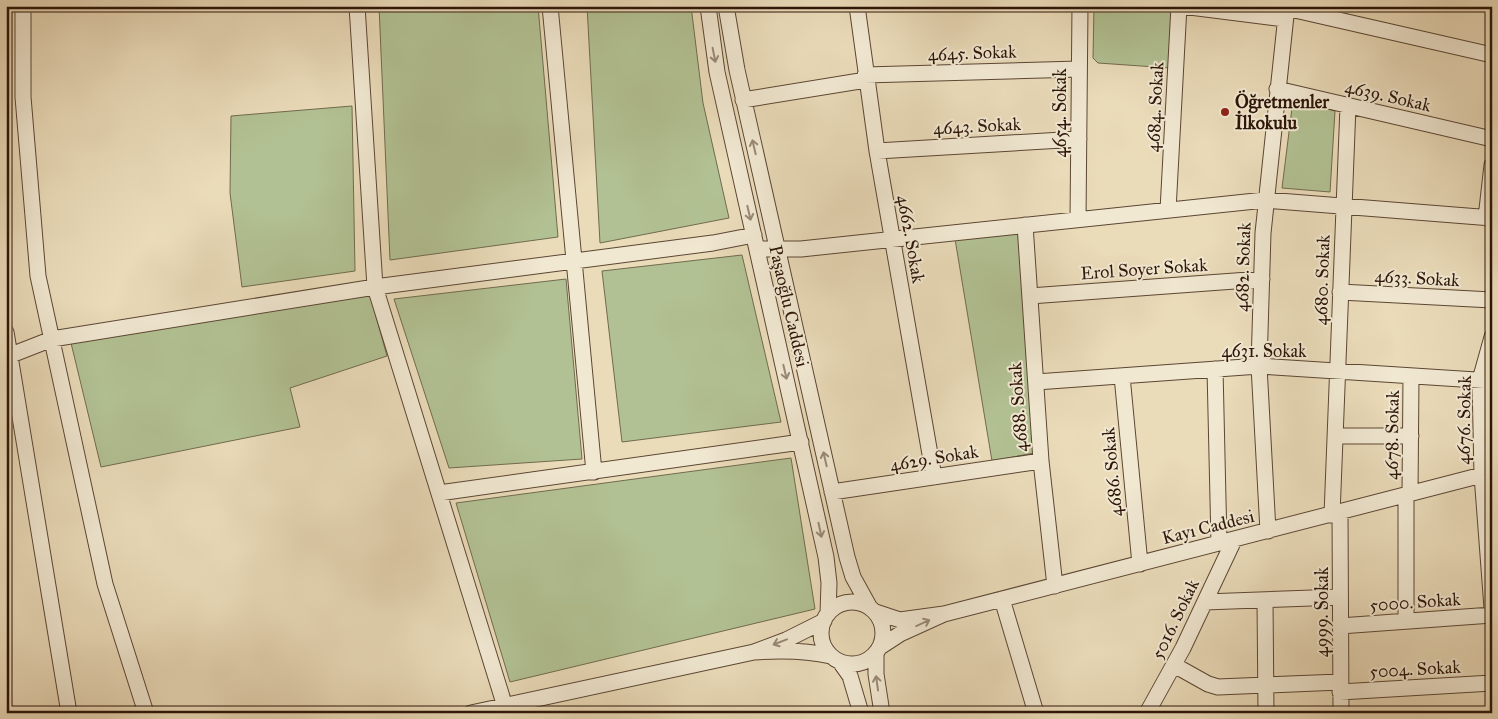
<svg xmlns="http://www.w3.org/2000/svg" width="1498" height="719" viewBox="0 0 1498 719" font-family="'IM FELL Great Primer',serif">
  <style>
    .green { fill: #b2c193; stroke: #706b4e }
    .lines { fill: none; stroke-linecap: round; stroke-linejoin: round }
    .minor-casing { stroke: #5c4634; stroke-width: 17 }
    .minor { stroke: #f1e8d2; stroke-width: 15 }
    .oneway { stroke: #998977 }
    .poi-dot { fill: #8f2418; stroke: #f1e8d2; stroke-width: 2 }
    .labels { text-anchor: middle; dominant-baseline: central; stroke-width: 4; stroke-linejoin: round; paint-order: stroke }
    .street-label { font-size: 18px; fill: #2d1508; stroke: #f1e8d2 }
    .poi-label { font-size: 18px; font-weight: bold; fill: #2d1508; stroke: #f1e8d2; text-anchor: start }
  </style>
  <rect width="100%" height="100%" fill="#eadbb9"/>
  <filter id="stains"><feTurbulence type="fractalNoise" baseFrequency=".004" numOctaves="4"/><feColorMatrix values="0 0 0 0 .2 0 0 0 0 .09 0 0 0 0 .02 0 0 0 .5 -.17"/></filter>
  <radialGradient id="worn" r=".72"><stop offset=".6" stop-color="#630" stop-opacity="0"/><stop offset="1" stop-color="#630" stop-opacity=".3"/></radialGradient>
  <!-- green -->
  <path class="green" d="M379 6H538L558 237 390 260Z
    M587 6H691L703 103 729 218 600 243Z
    M1094 6H1128L1172 12 1170 68 1098 63 1093 58Z
    M1293 100 1335 111 1330 192 1282 188Z
    M352 106 355 271 242 287 230 193 231 116Z
    M1020 232 1034 453 992 461 955 239Z
    M742 255 781 422 622 442 602 271Z
    M566 279 582 459 449 468 394 299Z
    M370 295 387 356 290 388 300 427 101 467 71 343Z
    M791 458 815 609 510 682 456 503Z"/>
  <g class="lines">
    <defs>
      <path id="minor" d="M23 6V97L38 276 105 584 146 713
        M550 6 594 472
        M708 6 717 72 826 557 829 583 828 614
        M726 6 737 70 847 557 853 577 869 606
        M857 6 877 151 934 477
        M1182 6 1285 19
        M1286 8 1492 55
        M865 75 1079 69
        M1277 89 1492 139
        M743 100 866 80
        M877 151 1079 139
        M1168 210 1179 6
        M1486 218 1492 165
        M1078 220 1080 6
        M1025 225 1041 461 1055 586
        M757 249H801L1265 200 1492 218
        M1340 292 1492 300
        M1030 296 1262 279
        M6 332 69 713
        M1492 337 1480 380 1482 475 1492 608
        M6 357 52 339 375 287 357 6
        M1215 369 1219 543
        M1122 376 1140 564
        M1036 382 1259 366 1492 381
        M1335 436H1411
        M832 492 1041 461
        M439 493 801 442
        M1410 494 1411 376
        M1406 496V621
        M1340 512 1341 713
        M1332 515 1348 106
        M1268 531 1259 366 1263 233 1287 6
        M1002 599 1036 713
        M1265 600 1266 713
        M821 633a31 31 0 1 1 62 0a31 31 0 1 1-62 0Z
        M1205 602 1340 597
        M876 612 900 620 944 614 900 634 880 647
        M944 614 1482 475
        M824 621 786 640 754 652C781 650 805 650 831 656
        M1340 626 1492 615
        M876 653V674L882 713
        M840 662 850 676 861 713
        M1174 665 1208 684 1218 687 1340 682
        M1340 692 1492 683
        M471 713 754 652
        M507 713 375 287 713 243 754 235
        M1147 713 1183 648 1234 540"/>
    </defs>
    <!-- minor casing -->
    <use href="#minor" class="minor-casing"/>
    <!-- minor -->
    <use href="#minor" class="minor"/>
  </g>
  <!-- one-way arrows -->
  <defs><path id="oneway-shaft" d="M-6 0H5M1.5-3L5.5 0L1.5 3" fill="none" stroke-width="1.6" stroke-linecap="round" stroke-linejoin="round" transform="scale(1.25)"/></defs>
  <g class="oneway">
    <use href="#oneway-shaft" transform="translate(714 55) rotate(79)"/>
    <use href="#oneway-shaft" transform="translate(754 147) rotate(-103)"/>
    <use href="#oneway-shaft" transform="translate(749 213) rotate(77)"/>
    <use href="#oneway-shaft" transform="translate(785 372) rotate(77)"/>
    <use href="#oneway-shaft" transform="translate(825 459) rotate(-103)"/>
    <use href="#oneway-shaft" transform="translate(820 530) rotate(78)"/>
    <use href="#oneway-shaft" transform="translate(923 623) rotate(-24)"/>
    <use href="#oneway-shaft" transform="translate(780 642) rotate(159)"/>
    <use href="#oneway-shaft" transform="translate(877 683) rotate(-98)"/>
  </g>
  <!-- markers -->
  <circle class="poi-dot" cx="1225" cy="112" r="5"/>
  <g class="labels">
    <!-- street labels -->
    <g class="street-label">
      <text transform="translate(972 53) rotate(-2)">4645. Sokak</text>
      <text transform="translate(1388 96) rotate(13)">4639. Sokak</text>
      <text transform="translate(1155 107) rotate(-87)">4684. Sokak</text>
      <text transform="translate(1060 113) rotate(-90)">4654. Sokak</text>
      <text transform="translate(977 126) rotate(-3)">4643. Sokak</text>
      <text transform="translate(911 239) rotate(80)">4662. Sokak</text>
      <text transform="translate(1243 267) rotate(-88)">4682. Sokak</text>
      <text transform="translate(1144 269) rotate(-4)">Erol Soyer Sokak</text>
      <text transform="translate(1417 278) rotate(3)">4633. Sokak</text>
      <text transform="translate(1322 280) rotate(-88)">4680. Sokak</text>
      <text transform="translate(789 306) rotate(77)">Paşaoğlu Caddesi</text>
      <text x="1264" y="351">4631. Sokak</text>
      <text transform="translate(1018 407) rotate(-94)">4688. Sokak</text>
      <text transform="translate(1464 420) rotate(-89)">4676. Sokak</text>
      <text transform="translate(1392 435) rotate(-89)">4678. Sokak</text>
      <text transform="translate(934 458) rotate(-9)">4629. Sokak</text>
      <text transform="translate(1112 472) rotate(-95)">4686. Sokak</text>
      <text transform="translate(1208 527) rotate(-14)">Kayı Caddesi</text>
      <text transform="translate(1415 602) rotate(-4)">5000. Sokak</text>
      <text transform="translate(1322 612) rotate(-90)">4999. Sokak</text>
      <text transform="translate(1175 619) rotate(-64)">5016. Sokak</text>
      <text transform="translate(1415 669) rotate(-3)">5004. Sokak</text>
    </g>
    <!-- poi labels -->
    <g class="poi-label">
      <text x="1235" y="102">Öğretmenler<tspan x="1235" dy="21">İlkokulu</tspan></text>
    </g>
  </g>
  <!-- margin -->
  <rect width="1498" height="719" fill="none" stroke="#eadbb9" stroke-width="25"/>
  <rect x="8" y="8" width="1483" height="704" fill="none" stroke="#2d1508" stroke-width="2.5"/>
  <rect x="12" y="12" width="1473" height="694" fill="none" stroke="#2d1508"/>
  <rect width="100%" height="100%" filter="url(#stains)"/>
  <rect width="100%" height="100%" fill="url(#worn)"/>
</svg>
